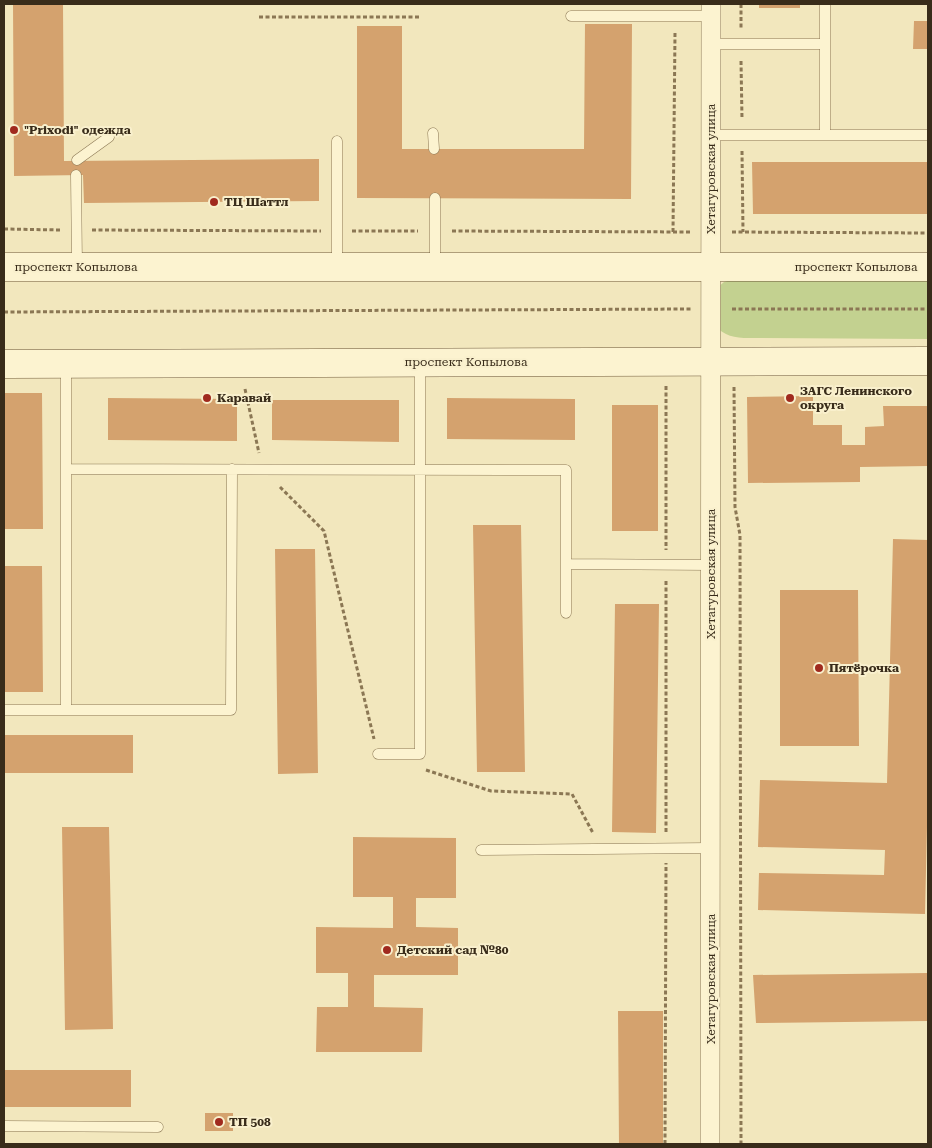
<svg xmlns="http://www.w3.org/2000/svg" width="932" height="1148" viewBox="0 0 932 1148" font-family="'Roboto Serif',serif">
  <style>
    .green { fill: #c3d190 }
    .building { fill: #d4a26e }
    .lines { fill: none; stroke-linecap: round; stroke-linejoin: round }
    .lane-casing { stroke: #8b7754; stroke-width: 11 }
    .street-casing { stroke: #8b7754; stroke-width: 20 }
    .secondary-casing { stroke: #6d5738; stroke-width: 29 }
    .path { stroke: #8b7754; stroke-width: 3; stroke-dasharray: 4 2.5; stroke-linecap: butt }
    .lane { stroke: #fcf3d0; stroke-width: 10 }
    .street { stroke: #fcf3d0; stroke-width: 19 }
    .secondary { stroke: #fcf3d0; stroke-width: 28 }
    .poi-dot { fill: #a02a1e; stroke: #f9f0cd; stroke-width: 2 }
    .labels { text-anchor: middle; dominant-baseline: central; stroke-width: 4; stroke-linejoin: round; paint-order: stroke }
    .poi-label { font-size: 12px; font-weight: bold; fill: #392c1a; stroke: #f9f0cd; text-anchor: start }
    .street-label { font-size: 12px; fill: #392c1a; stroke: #f9f0cd }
  </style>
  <rect width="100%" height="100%" fill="#f2e7bd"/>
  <!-- green -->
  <path class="green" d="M734 279 928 280V339L749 338C734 338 725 336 714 325L717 288 724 282Z"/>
  <!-- building -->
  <path class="building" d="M13 4H63L64 161 319 159V201L84 203 83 175 14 176Z
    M759 4H800V8H759Z
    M914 21H928V49H913Z
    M585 24H632L631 199 357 198V26H402V149H584Z
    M752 162H928V214H753Z
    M4 393H42L43 529H4Z
    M813 396V425H842V445H865V427L884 426 883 406H928V466L860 467V482L748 483 747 397Z
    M108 398 237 399V441L108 440Z
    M447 398 575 399V440L447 439Z
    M272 400H399V442L272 440Z
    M612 405H658V531H612Z
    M473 525H521L525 772H477Z
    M893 539 928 540V783L925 914 758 910 759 873 884 875 885 850 758 847 760 780 887 783Z
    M275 549H315L318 773 278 774Z
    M4 566H42L43 692H4Z
    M780 590H858L859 746H780Z
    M615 604H659L656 833 612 832Z
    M5 735H133V773H5Z
    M62 827H109L113 1029 65 1030Z
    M353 837 456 838V898H416V927L458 928V975H374V1007L423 1008 422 1052H316L317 1007H348V973H316V927L393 928V897H353Z
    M928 973V1021L756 1023 753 975Z
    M618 1011H663V1144H619Z
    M4 1070H131V1107H4Z
    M205 1113H233V1131H205Z"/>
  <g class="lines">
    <defs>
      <path id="lane" d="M825 4V135
        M571 16H711
        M711 44H825
        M433 133 434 149
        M711 135H928
        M337 141V266
        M77 160 109 137
        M76 175 77 266
        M435 198V265
        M66 365V710H231L232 469
        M66 469 566 470V613
        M566 564 711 565
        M4 710H66
        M378 754H420V363
        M481 850 711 848
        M4 1126 158 1127"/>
      <path id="street" d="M710 1144 711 4"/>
      <path id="secondary" d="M4 267H928
        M4 364 928 361"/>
    </defs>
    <!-- lane casing -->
    <use href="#lane" class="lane-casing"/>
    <!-- street casing -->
    <use href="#street" class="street-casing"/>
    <!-- secondary casing -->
    <use href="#secondary" class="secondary-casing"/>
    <!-- path -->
    <path class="path" d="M741 4V29
      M259 17H421
      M741 61 742 119
      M742 151 743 232
      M4 229 61 230
      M92 230 321 231
      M352 231H418
      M452 231 691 232
      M673 232 675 33
      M732 232 928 233
      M732 309H928
      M4 312 691 309
      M666 386V550
      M734 387 735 507 740 535 741 1144
      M245 389 259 453
      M280 487 324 531 374 739
      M666 581V832
      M426 770 491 791 572 794 593 833
      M665 1144 666 863"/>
    <!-- lane -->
    <use href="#lane" class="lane"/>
    <!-- street -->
    <use href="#street" class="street"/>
    <!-- secondary -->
    <use href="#secondary" class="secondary"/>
  </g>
  <!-- markers -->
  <g class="poi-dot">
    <circle cx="14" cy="130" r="5"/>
    <circle cx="214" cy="202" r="5"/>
    <circle cx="207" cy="398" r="5"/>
    <circle cx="790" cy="398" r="5"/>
    <circle cx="819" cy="668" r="5"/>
    <circle cx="387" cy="950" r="5"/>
    <circle cx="219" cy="1122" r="5"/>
  </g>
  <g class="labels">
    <!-- poi labels -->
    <g class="poi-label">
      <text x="24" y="130">"Prixodi" одежда</text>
      <text x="224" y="202">ТЦ Шаттл</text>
      <text x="800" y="391">ЗАГС Ленинского<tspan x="800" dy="14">округа</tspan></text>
      <text x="217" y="398">Каравай</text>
      <text x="829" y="668">Пятёрочка</text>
      <text x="397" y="950">Детский сад №80</text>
      <text x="229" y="1122">ТП 508</text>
    </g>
    <!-- street labels -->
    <g class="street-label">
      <text transform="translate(711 169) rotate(-90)">Хетагуровская улица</text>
      <text x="76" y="267">проспект Копылова</text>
      <text x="856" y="267">проспект Копылова</text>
      <text x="466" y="362">проспект Копылова</text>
      <text transform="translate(711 574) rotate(-90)">Хетагуровская улица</text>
      <text transform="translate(711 979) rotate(-90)">Хетагуровская улица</text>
    </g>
  </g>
  <!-- border -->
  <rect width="932" height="1148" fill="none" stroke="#392c1a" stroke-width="10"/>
</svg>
